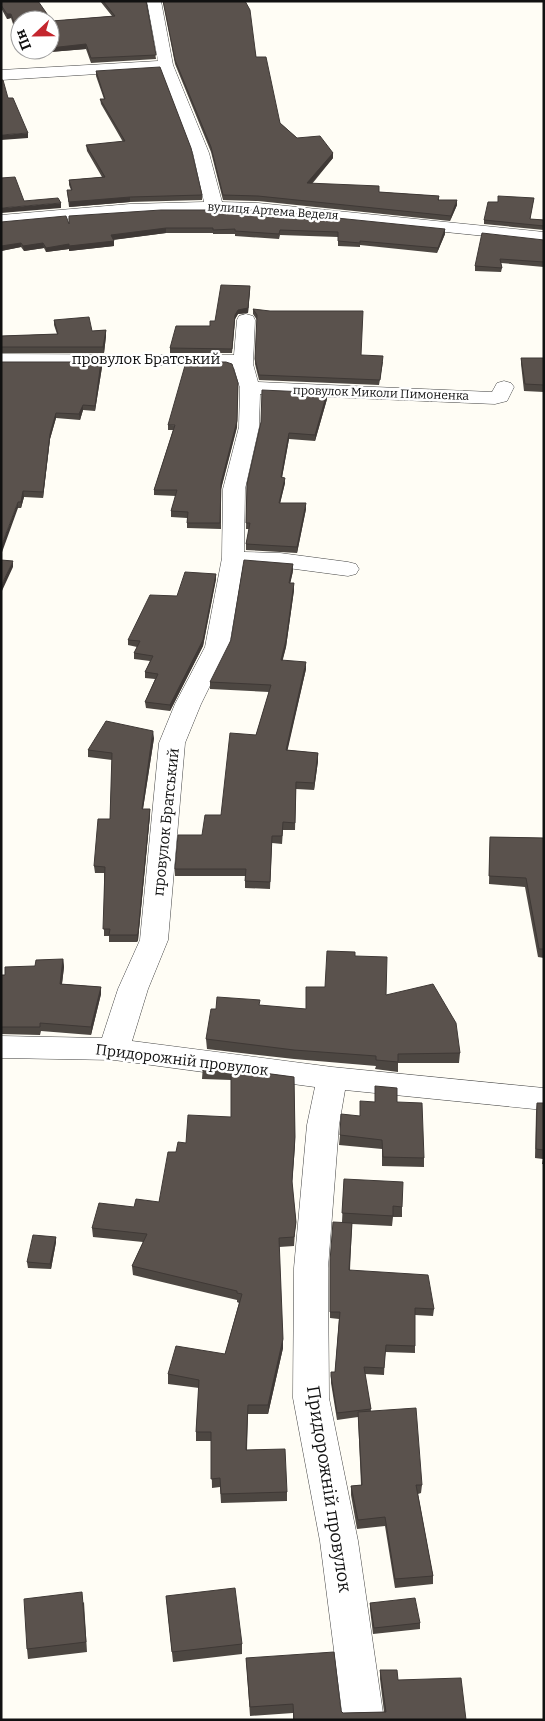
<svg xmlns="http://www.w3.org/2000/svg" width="545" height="1721" viewBox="0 0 545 1721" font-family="Bitter,serif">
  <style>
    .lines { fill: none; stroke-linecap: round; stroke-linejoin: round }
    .minor-casing { stroke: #444; stroke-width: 1 }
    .minor { fill: #fff; fill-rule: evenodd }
    .wall { fill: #4d4742 }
    .shaded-wall { fill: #3f3936 }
    .building { fill: #5a524d; stroke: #3f3936 }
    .labels { text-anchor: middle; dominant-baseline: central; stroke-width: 5; stroke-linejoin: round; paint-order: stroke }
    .far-street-label { font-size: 12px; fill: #111; stroke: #fff }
    .street-label { font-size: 15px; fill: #111; stroke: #fff }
    .near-street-label { font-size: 18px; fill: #111; stroke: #fff }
  </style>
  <rect width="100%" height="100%" fill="#fffdf5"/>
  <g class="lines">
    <defs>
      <path id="minor" d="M147 1H161L173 65 209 153 222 202 258 203 544 232V242L258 213C172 210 87 216 1 225V215L130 204 204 202 193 153 161 70 1 80V70L158 61Z
        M246 314 253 316 255 320 253 364 258 382 492 392 497 383 504 381 511 383 514 387 507 401 495 404 260 394 259 427 245 489 244 552 280 553 348 562 356 564 359 569 356 574 348 576 280 567 243 565 229 647 201 704 185 743 168 940 148 989 132 1041 332 1067 544 1088V1110L345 1090 339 1125 328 1268 329 1398 358 1541 384 1720H343L320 1541 293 1398 294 1268 307 1125 315 1087 114 1060 1 1058V1036L102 1038 118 989 140 940 159 743 175 704 205 647 222 558 223 489 239 427 240 388 234 368 226 365 1 366V354L234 355 237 320 239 316Z"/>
    </defs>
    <!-- minor casing -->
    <use href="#minor" class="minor-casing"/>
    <!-- minor -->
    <use href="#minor" class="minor"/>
  </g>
  <!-- wall -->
  <path class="wall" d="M1 1 52 21 112 16 100 1H146L156 59 91 63 86 49 50 52 49 50H50V20H20V39H18L11 18 7 19 1 8Z
    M163 1H245L256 57 280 123 297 138 333 153V158L312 184 379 192 439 196V200L457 205 450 221 258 201 223 200 211 152 175 64Z
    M96 71 202 195V200L130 202 69 207 67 190H71L69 185V180L102 177 87 151 86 145 123 142 101 104 100 99H104L96 76Z
    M534 198 530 219 544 220V230L484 224V220L497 202Z
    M1 222 69 224 445 229V234L437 253 360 245V247L338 246V237L280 235 279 239 235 236V234H213V233H166L113 240 114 246 69 251V249L46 252 44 248 24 251 21 247 1 251Z
    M544 240V267L501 263 502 268 501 272 475 271V266Z
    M250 290 248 313 238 314 235 319 232 353H170V348L210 326Z
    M253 309 361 355 383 362 379 385 259 380 255 364 257 320 253 314Z
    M54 320 92 331 106 330V336L104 353H1V336L57 334 54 325Z
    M521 358H544V392L524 391 521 364Z
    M1 362H101L102 367 95 411 83 410 80 420 56 418 50 439 43 498 24 497 21 508H18Z
    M327 393V399L315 441 289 439 282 477 285 483 280 503 306 509 297 553 246 550V544L249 529H246L247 484 261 422Z
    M168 425 237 427 221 489V529L187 528V518L171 517V511L176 496 154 495V490L173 430H168Z
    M293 571 290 583 294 590 286 647 282 661 306 669 287 750 318 753V761L314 790 296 789 295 830H283L282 844 272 843 270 889 245 888V876H175V869L202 835 221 815 256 735 269 692 210 689V682Z
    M216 574V579L203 646 170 711 146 708 145 702 155 679 145 678V672L150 661 134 659V653L137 647 128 645V640L177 596Z
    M154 738 143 809H150V815L138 940 137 942H109V936H104V873H95L94 866 110 819 112 760 88 757V750Z
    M490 837 544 838V958L538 957 525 887 489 884Z
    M355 956 386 995 460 1053 459 1063H398V1072L375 1069 376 1066 294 1059 207 1049 206 1039 216 1009 260 1006 306 1009 325 987Z
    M63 959 64 967 62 984 101 987V994L91 1035 41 1031 40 1035 1 1034V975H5Z
    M203 1065 294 1077 295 1146 292 1184 296 1222 295 1231 294 1246 279 1247 283 1348 268 1414H248L247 1450 287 1492V1501L221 1503 220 1487 212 1488 211 1441H196V1432L199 1388 168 1384V1374L225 1354 239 1303 237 1302V1300L133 1275 132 1266 143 1242 93 1237 92 1228 134 1207 159 1202 176 1152 186 1143 231 1117V1080L202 1079Z
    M397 1102 424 1158V1167L382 1166V1149L339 1145 340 1135Z
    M537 1103H544V1164H542L543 1159 535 1158 536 1112Z
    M344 1179 402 1207V1217H393L392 1226 352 1224 350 1270 434 1309 433 1316 415 1315V1353L385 1352 384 1375 365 1374 371 1411 422 1485 421 1493 418 1494 433 1576V1584L395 1588 385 1526 357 1529 351 1495V1486L361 1485 358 1417 337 1420 331 1383V1372H335L339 1319 330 1318V1261L342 1222Z
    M56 1237V1242L51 1269 28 1268 27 1262Z
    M166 1596 242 1644V1654L173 1662Z
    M84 1602 87 1652 28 1659 27 1649Z
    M370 1603 420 1623V1629L373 1634 370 1609Z
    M246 1658 343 1713 384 1712 380 1679V1670L466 1720H293V1713L250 1716Z"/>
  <!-- shaded-wall -->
  <path class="shaded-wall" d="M7 14H11V18L7 19Z
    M86 44V49L50 52V48Z
    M28 133V138L1 140V135Z
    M333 153V158L307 188V183Z
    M130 197V202L69 207V202Z
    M457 200V205L450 221 451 216Z
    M61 203V208L1 213V208Z
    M166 228V233L111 240V235Z
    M445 229V234L437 253 438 248Z
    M114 241V246L69 251V249L46 252V248L69 244Z
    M21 243V247L1 251V246Z
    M43 243 44 248 24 251 23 246Z
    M250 286 248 313 238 314 235 319 232 353 235 315Z
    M106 330V336L104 353 103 347Z
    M101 362 102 367 95 411V406Z
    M238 383 237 427 221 489V529V483Z
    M327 393V399L315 441V435Z
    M83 405V410L80 420 79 414Z
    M56 413V418L50 439 43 498V492L50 434Z
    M289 433V439L281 483V477Z
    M285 478V483L279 508V503Z
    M23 491 24 497 21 508V502Z
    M18 502V508L1 555V547Z
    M306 503V509L297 553V547Z
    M13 561V567L1 593V586Z
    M293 564V571L289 589V583Z
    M216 574V579L203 646 170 711V705Z
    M294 583V590L286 647 281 667V660Z
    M306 662V669L286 757V750Z
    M153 731 154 738 142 815V809Z
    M318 753V761L314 790V783Z
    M150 809V815L138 940 137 942V935Z
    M63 959 64 967 61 991 60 984Z
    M101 987V994L91 1035V1027Z
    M56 1237V1242L51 1269 50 1264Z
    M283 1339V1348L268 1414V1405Z"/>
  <!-- building -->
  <path class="building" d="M1 1H38L52 21 115 16 103 1H146L156 55 91 58 86 44 50 48V20H20V34H18L11 14H7L1 5Z
    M163 1H245L250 10 256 57H266L280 123 297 138 320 136 333 153 307 183 379 186V192L439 196 438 200H457L451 216 258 196 223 195 211 147 175 60Z
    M160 67 191 148 202 195 130 197 69 202 67 190H72L69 180 105 177 86 145 125 141 100 99H105L96 71Z
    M1 80H3L8 98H13L28 133 1 135Z
    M15 177 24 201 58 198 61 203 1 208V178Z
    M498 196 534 198 530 219 544 220V226L484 220 488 202H498Z
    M161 210H258L445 229 438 248 360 241V243L338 241V232L280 230 279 234 235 231V229L213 230V228H166L111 235 114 241 69 246V244L46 248 43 243 23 246 21 243 1 246V222L66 216 69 224V216Z
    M482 233 544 240V262L500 259 502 268 475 266Z
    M221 285 250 286 248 308 238 310 235 315 232 349 170 348 176 326H210V321H215Z
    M253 309 270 311H363L361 355 383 356 380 380 259 375 255 359 257 315Z
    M89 317 92 331 106 330 103 347H1V336L58 334 54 320Z
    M521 358H544V385L525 384Z
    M1 362H101L95 406 83 405 79 414 56 413 50 434 43 492 23 491 21 502H18L1 547Z
    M186 362H226L232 364 238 383 237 421 221 483 220 523H187L188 512 171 511 177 490H154L175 425H168Z
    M262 390 327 393 315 435 289 433 281 477 285 478 279 503H306L297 547 246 544 250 523H246L247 484 261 422Z
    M1 560 13 561 1 586Z
    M244 560 293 564 289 583H294L286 640 281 660 306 662 286 750 318 753 314 783 296 782 295 823 283 822 282 836H272L270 882 245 881 246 869H175L178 835H202L205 815H221L230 733 256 735 271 685 210 682 231 640Z
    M185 572 216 574 203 640 170 705 145 702 158 674 145 672 153 656 134 653 140 641 128 640 150 595 177 596Z
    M106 721 153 731 142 809H150L138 933 137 935H109L110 929H103L105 867 94 866 98 819H110L112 753 88 750Z
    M490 837 544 838V949H539L526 878 489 876Z
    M327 951 355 952V956L387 957 386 995 433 984 456 1023 460 1053 398 1054V1062L376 1060V1056L294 1050 206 1039 211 1009H216L217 997 260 1000 259 1005 306 1009V987H325Z
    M63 959 60 984 101 987 91 1027 40 1023V1027H1V975H5V967L35 966 36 960Z
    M203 1065 294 1077 295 1137 292 1181 296 1222 294 1237 279 1238 283 1339 268 1405H248L246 1450 285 1449 287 1492 221 1494 220 1478 211 1479V1432H196L199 1380 168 1374 176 1346 225 1354 242 1294 237 1293V1291L132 1266 147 1234 92 1228 99 1203 134 1207 136 1199 159 1202 168 1152H176L178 1142 186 1143 188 1115 231 1117V1071L202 1070Z
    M375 1086 397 1088V1102L422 1103 424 1158 383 1157 382 1140 340 1135 341 1114 360 1116V1101L375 1102Z
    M537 1103H544V1155V1150L536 1149Z
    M344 1179 403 1182 402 1207 393 1206V1216L342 1213Z
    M333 1222 352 1223 349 1270 428 1275 434 1309 415 1308V1346L386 1345 384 1368 364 1367 371 1409 337 1413 331 1376V1372H335L340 1312H330V1261Z
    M33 1235 56 1237 50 1264 27 1262Z
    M416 1408 422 1485H416L433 1576 395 1579 385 1517 358 1520 351 1486 362 1485 358 1412Z
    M235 1588 242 1644 172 1652 166 1596Z
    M82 1592 86 1642 27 1649 24 1599Z
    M415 1598 420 1623 374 1628 370 1603Z
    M334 1652 341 1711 343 1713 386 1712 380 1670H397L398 1680 461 1678 466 1720H294L293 1704 250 1707 246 1658Z"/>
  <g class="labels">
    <!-- far-street labels -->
    <g class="far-street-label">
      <text transform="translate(273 211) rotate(4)">вулиця Артема Веделя</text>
      <text transform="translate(381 393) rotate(2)">провулок Миколи Пимоненка</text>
    </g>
    <!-- street labels -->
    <g class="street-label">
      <text x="146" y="359">провулок Братський</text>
      <text transform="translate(166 822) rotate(-84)">провулок Братський</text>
      <text transform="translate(182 1060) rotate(7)">Придорожній провулок</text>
    </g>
    <!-- near-street labels -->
    <g class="near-street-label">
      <text transform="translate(329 1489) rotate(81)">Придорожній провулок</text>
    </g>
  </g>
  <!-- border -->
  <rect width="545" height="1721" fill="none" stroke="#111111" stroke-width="5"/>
  <!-- north arrow -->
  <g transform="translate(35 35) rotate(248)"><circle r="24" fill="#ffffff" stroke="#a0a0a0"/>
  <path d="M0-4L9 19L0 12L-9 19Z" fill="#c4262e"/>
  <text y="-8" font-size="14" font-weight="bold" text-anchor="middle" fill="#111111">Пн</text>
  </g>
</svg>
